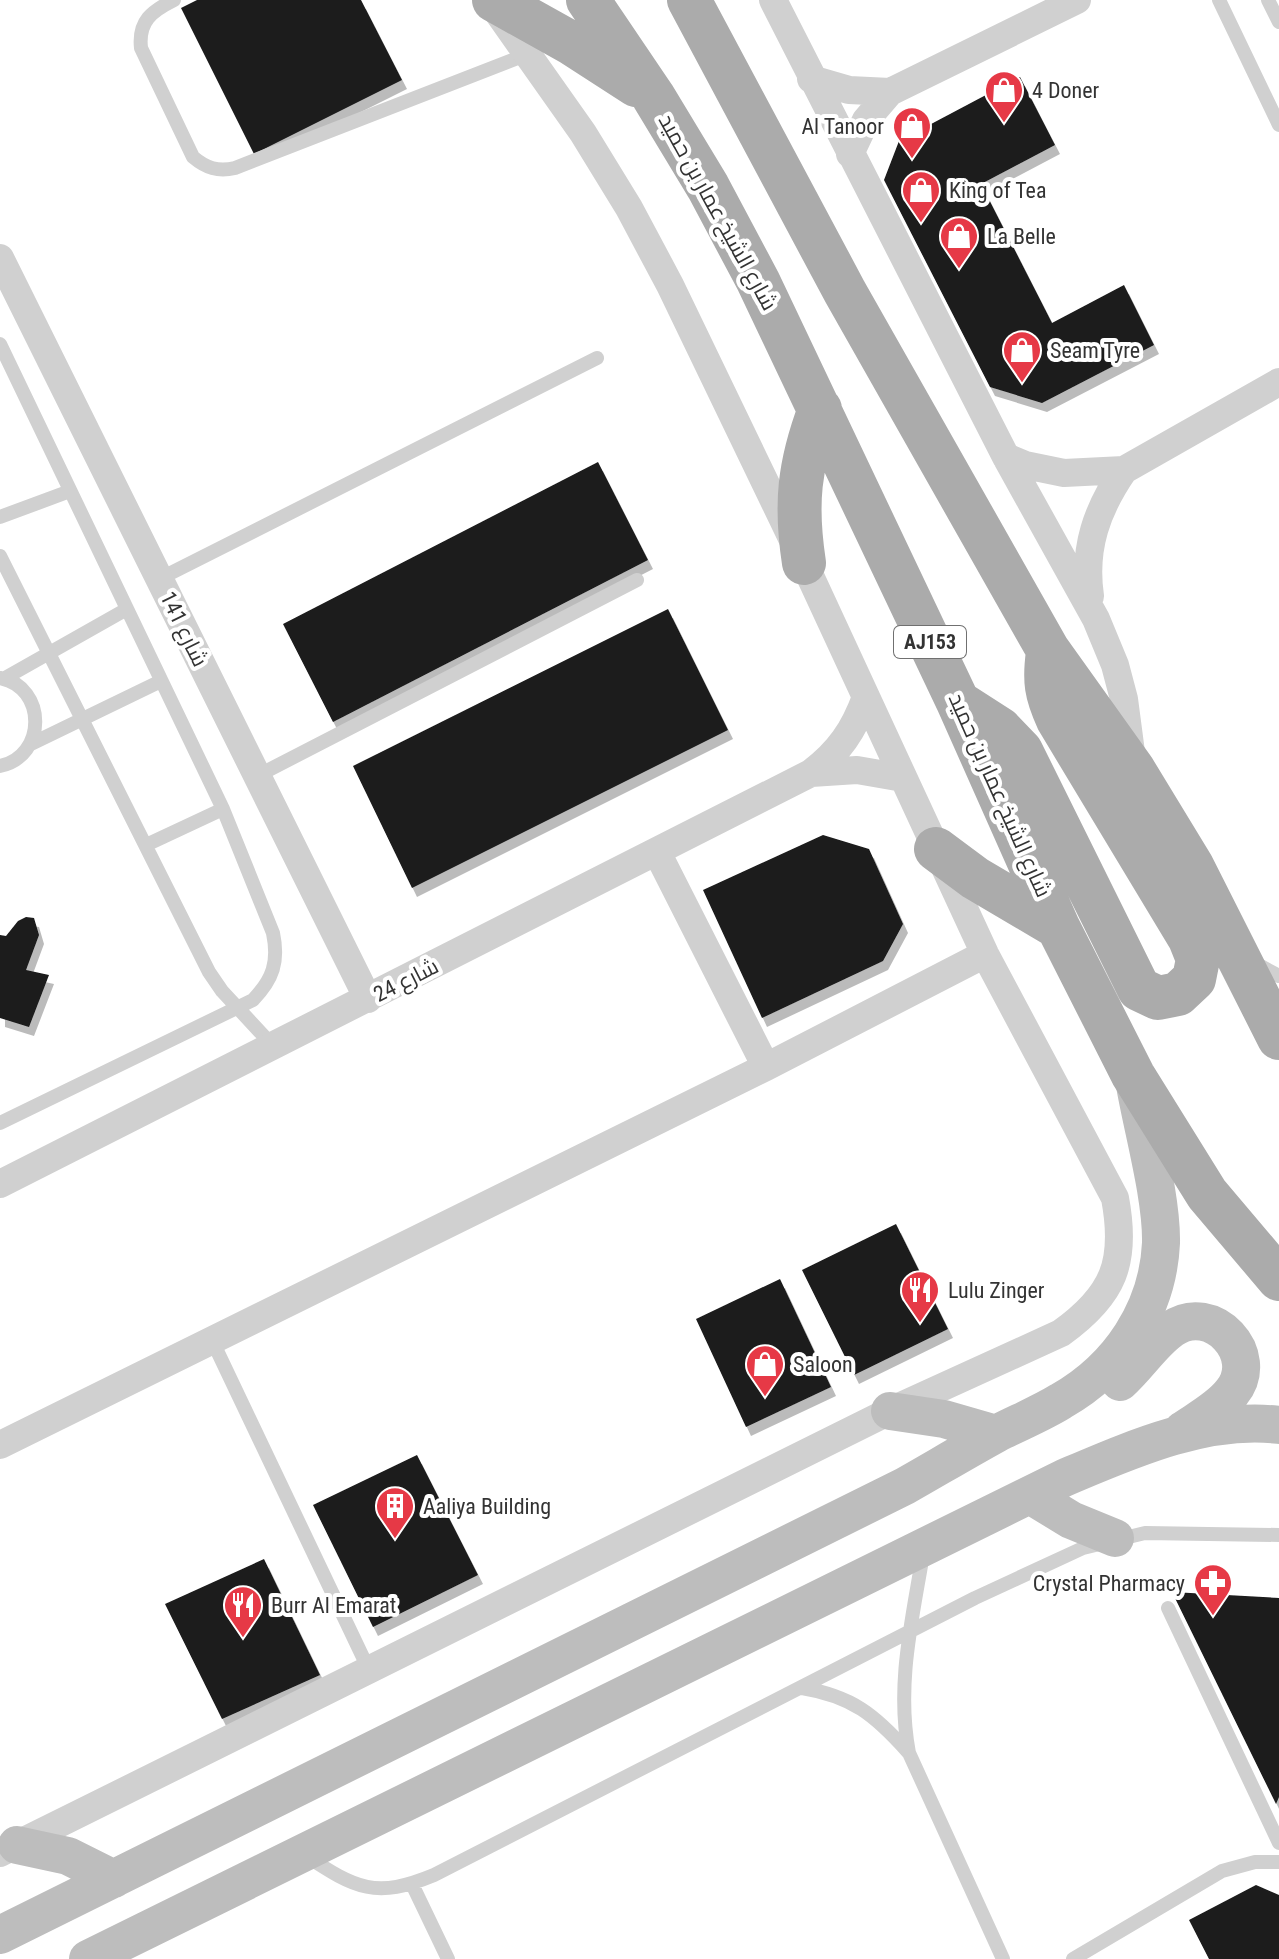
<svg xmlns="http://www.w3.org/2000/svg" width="1279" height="1959" viewBox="0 0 1279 1959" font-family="'Roboto Condensed',Cairo,sans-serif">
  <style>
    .building { fill: #1a1a1a; filter: url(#shadow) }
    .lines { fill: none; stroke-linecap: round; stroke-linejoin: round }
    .lane { stroke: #d0d0d0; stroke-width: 14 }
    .street { stroke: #d0d0d0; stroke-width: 28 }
    .secondary { stroke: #bdbdbd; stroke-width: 38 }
    .primary { stroke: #ababab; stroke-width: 44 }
    .labels { text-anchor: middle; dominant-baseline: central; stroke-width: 8; stroke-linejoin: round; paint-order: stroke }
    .shield { fill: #fff; stroke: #707070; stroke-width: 2 }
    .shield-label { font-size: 20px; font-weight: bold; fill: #333 }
    .poi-label { font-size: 22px; fill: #333; stroke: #fff; text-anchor: start }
    .street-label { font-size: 22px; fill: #333; stroke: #fff }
  </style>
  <defs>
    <filter id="shadow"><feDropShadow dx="5" dy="9" stdDeviation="0" flood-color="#0004"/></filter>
  </defs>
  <rect width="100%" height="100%" fill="#fff"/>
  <!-- building -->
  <path class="building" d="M197 0H361L402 80 254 154 181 8Z
    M1020 77 1055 145 981 184 1052 323 1124 285 1154 345 1042 403 990 387 884 180 899 141Z
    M598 462 648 560 333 722 283 624Z
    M668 609 728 730 412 888 353 766Z
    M823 835 869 849 903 924 883 961 762 1018 703 890Z
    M26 917 34 918 39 935 26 970 49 975 29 1027 0 1018V935L6 936 18 921Z
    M896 1224 948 1329 854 1375 802 1270Z
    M780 1279 831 1387 746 1427 696 1319Z
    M417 1455 478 1575 373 1627 313 1505Z
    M264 1559 320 1675 222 1719 165 1604Z
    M1172 1592 1279 1598V1797L1276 1804Z
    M1256 1885 1279 1895V1959H1209L1189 1920Z"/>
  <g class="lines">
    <!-- lane -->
    <path class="lane" d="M174 0C152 11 138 21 141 48L193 157C206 168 218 172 235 168L528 54
      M1219 0 1279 125
      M1268 0 1279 22
      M0 344 223 809 273 933C279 962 273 979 253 1000L0 1123
      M0 517 70 491
      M0 556 209 972 222 991 274 1047
      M159 579 597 358
      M5 678 127 609
      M31 744 161 681
      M0 766C47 756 47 687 0 678
      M257 776 637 580
      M146 845 223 809
      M1255 963 1279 976
      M212 1340 369 1670
      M923 1554C912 1621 896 1685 909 1753L1003 1959
      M1168 1608 1279 1843
      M802 1688C852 1696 875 1715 908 1752
      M305 1855C356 1889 376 1899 434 1875L975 1598 1083 1548 1145 1533 1279 1535
      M412 1884 448 1959
      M1073 1959 1222 1871 1255 1862H1279"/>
    <!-- street -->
    <path class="street" d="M773 0 1006 457 1096 619 1115 665 1124 699 1132 760
      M811 79 849 90 890 92
      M850 154 866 120 890 92 1077 0
      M0 258 368 999
      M1006 457 1025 465 1064 473 1124 470 1279 382
      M1090 596C1083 548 1097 509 1124 470
      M811 773 857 770 903 778
      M657 852 766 1067
      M0 1184 811 773C839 752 854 730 866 697
      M0 1445 766 1067 985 954
      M0 1853 890 1411 1061 1333C1114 1295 1127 1262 1115 1198L985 954 804 563 670 285 629 208 583 133 494 7"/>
    <!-- secondary -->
    <path class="secondary" d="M1120 1382C1137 1367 1154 1341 1172 1329 1212 1301 1262 1355 1232 1392 1220 1408 1199 1419 1183 1430
      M890 1411 944 1419 996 1434
      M1030 1495 1071 1520 1115 1538
      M17 1845 68 1856 114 1879
      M0 1935 905 1486C935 1469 965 1451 996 1434 1017 1423 1040 1414 1061 1401 1119 1368 1158 1310 1161 1243 1162 1198 1143 1131 1135 1085
      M88 1959 1064 1478C1130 1450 1206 1416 1279 1425"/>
    <!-- primary -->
    <path class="primary" d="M494 0 571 43 636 85
      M588 0 653 96 708 187 758 281 958 702 1058 927 1133 1075 1207 1194 1279 1279
      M689 0 845 292 1048 650 1133 769 1192 866 1279 1038
      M804 563C795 504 799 465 820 409
      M958 702 1000 729 1021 751 1139 989 1158 998 1178 994 1194 979 1198 959 1190 939 1058 720C1046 694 1044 681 1048 652
      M936 849 975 878 1058 927"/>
  </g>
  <!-- icons -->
  <defs>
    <symbol id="shop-pin" viewBox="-11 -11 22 30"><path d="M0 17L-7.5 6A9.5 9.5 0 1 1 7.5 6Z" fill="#e63946" stroke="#fff"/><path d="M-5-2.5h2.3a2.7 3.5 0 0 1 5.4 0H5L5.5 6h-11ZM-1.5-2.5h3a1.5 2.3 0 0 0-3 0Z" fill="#fff"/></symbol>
    <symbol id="restaurant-pin" viewBox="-11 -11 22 30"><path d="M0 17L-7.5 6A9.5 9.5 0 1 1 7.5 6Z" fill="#e63946" stroke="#fff"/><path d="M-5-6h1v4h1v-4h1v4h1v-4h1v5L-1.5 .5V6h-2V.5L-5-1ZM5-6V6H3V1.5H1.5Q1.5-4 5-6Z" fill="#fff"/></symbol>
    <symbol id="building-pin" viewBox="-11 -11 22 30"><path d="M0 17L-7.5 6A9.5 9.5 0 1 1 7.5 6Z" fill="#e63946" stroke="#fff"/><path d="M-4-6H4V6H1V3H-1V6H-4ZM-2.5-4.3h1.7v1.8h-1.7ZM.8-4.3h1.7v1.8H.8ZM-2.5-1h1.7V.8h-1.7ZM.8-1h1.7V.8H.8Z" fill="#fff"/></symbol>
    <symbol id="pharmacy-pin" viewBox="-11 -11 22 30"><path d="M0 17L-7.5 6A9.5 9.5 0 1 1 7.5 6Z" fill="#e63946" stroke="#fff"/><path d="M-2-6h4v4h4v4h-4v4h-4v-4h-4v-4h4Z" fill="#fff"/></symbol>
  </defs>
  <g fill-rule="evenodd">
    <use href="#shop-pin" x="982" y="68" width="44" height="60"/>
    <use href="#shop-pin" x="890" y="104" width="44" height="60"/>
    <use href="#shop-pin" x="899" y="168" width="44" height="60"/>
    <use href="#shop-pin" x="937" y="214" width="44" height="60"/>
    <use href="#shop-pin" x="1000" y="328" width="44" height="60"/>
    <use href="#restaurant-pin" x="898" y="1268" width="44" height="60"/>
    <use href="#shop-pin" x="743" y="1342" width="44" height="60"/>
    <use href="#building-pin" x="373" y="1484" width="44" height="60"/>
    <use href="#pharmacy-pin" x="1191" y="1561" width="44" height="60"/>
    <use href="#restaurant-pin" x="221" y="1583" width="44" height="60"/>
  </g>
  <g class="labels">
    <!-- shield labels -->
    <rect class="shield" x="894" y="626" width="72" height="32" rx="6"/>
    <g class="shield-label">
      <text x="930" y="642">AJ153</text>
    </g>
    <!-- poi labels -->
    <g class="poi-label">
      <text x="1032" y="90">4 Doner</text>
      <text x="884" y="126" text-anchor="end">Al Tanoor</text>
      <text x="949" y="190">King of Tea</text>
      <text x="987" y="236">La Belle</text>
      <text x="1050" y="350">Seam Tyre</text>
      <text x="948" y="1290">Lulu Zinger</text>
      <text x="793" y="1364">Saloon</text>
      <text x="423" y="1506">Aaliya Building</text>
      <text x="1185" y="1583" text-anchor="end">Crystal Pharmacy</text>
      <text x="271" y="1605">Burr Al Emarat</text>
    </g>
    <!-- street labels -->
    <g class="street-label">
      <text transform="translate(718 212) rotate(61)">شارع الشيخ عمار بن حميد</text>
      <text transform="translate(184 629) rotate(64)">شارع 141</text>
      <text transform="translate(1000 795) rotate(66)">شارع الشيخ عمار بن حميد</text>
      <text transform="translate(406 980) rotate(-27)">شارع 24</text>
    </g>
  </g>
</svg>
